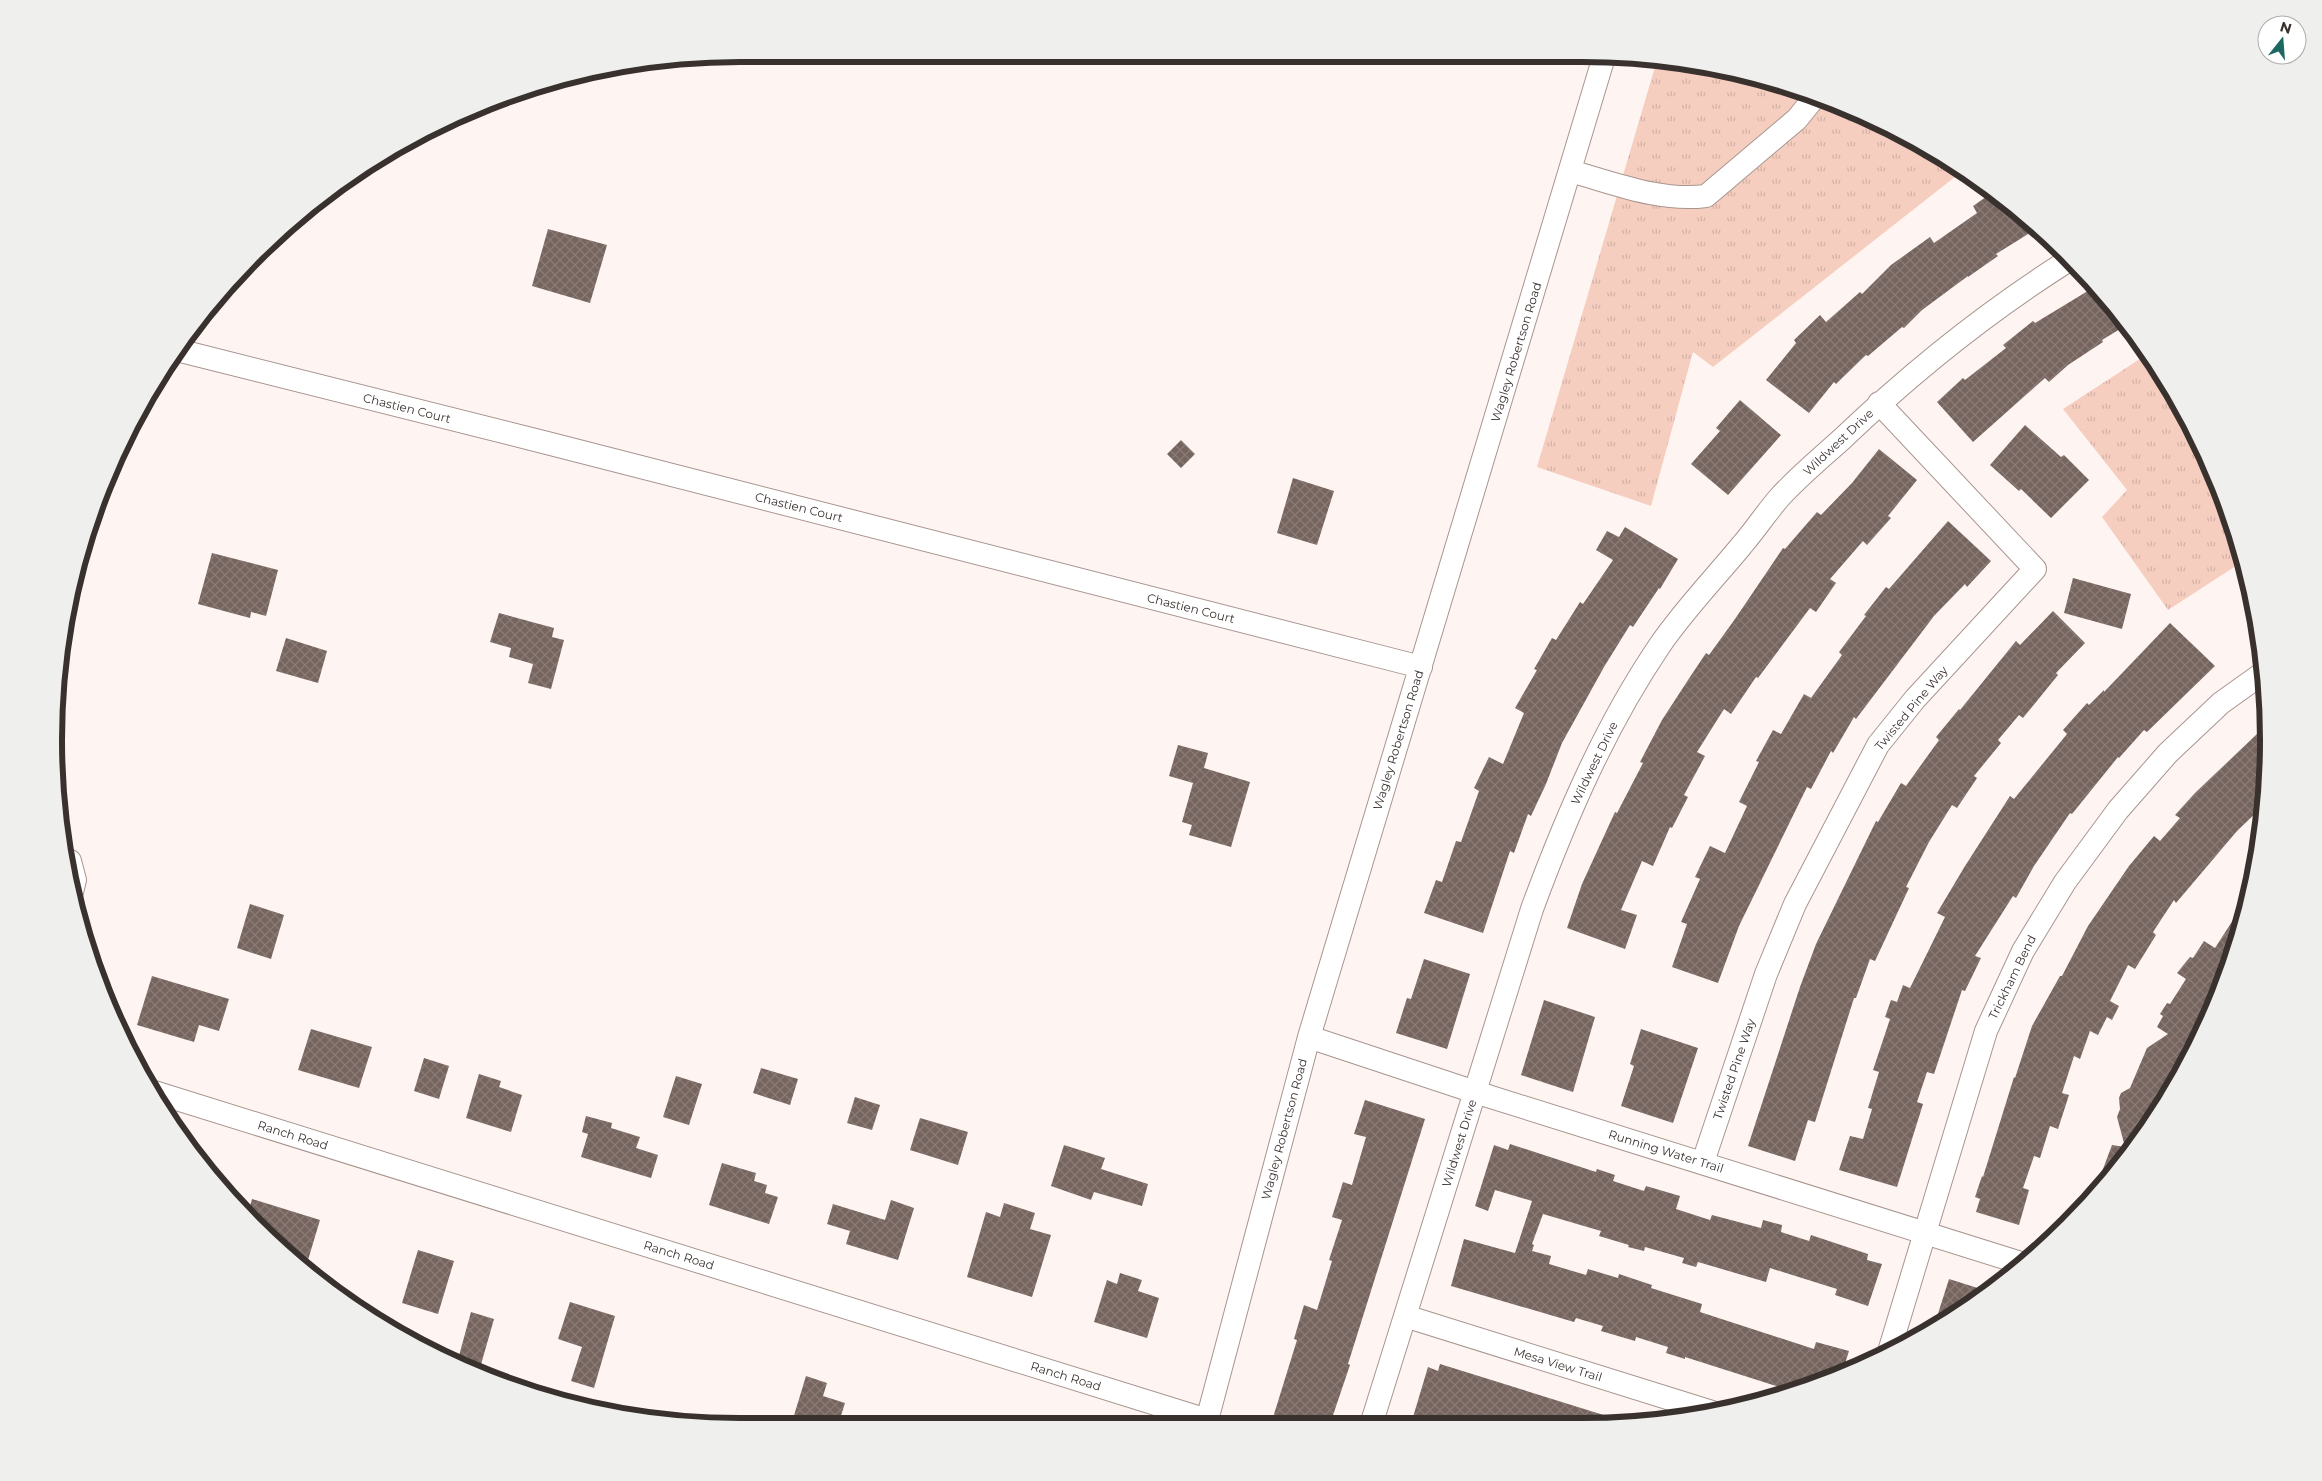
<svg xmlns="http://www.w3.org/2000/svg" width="2322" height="1481" viewBox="0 0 2322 1481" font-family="Montserrat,sans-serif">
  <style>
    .grass { fill: url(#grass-tufts) }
    .building { fill: url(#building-cross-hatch) }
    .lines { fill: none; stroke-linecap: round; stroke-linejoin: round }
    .minor-casing { stroke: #a8958f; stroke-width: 24 }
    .minor { stroke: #fff; stroke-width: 22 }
    .labels { text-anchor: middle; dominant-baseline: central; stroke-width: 5; stroke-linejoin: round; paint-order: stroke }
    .street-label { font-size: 12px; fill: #39312e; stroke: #fff }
    .rim { fill: none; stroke: #39312e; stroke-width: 6 }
  </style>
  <defs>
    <pattern id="grass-tufts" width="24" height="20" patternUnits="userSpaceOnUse" patternTransform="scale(1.25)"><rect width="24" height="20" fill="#f6cec0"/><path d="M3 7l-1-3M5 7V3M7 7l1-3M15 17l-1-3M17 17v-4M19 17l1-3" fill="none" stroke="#d4b1a5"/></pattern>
    <pattern id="building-cross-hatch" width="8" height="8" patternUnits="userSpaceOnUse" patternTransform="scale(1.25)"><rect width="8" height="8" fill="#76645e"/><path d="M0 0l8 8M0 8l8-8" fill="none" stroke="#8a7b76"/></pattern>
  </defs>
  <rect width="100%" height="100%" fill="#fef5f2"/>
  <!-- grass -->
  <path class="grass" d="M1657 60H1671L1845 106 1960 173 1713 367 1693 352 1651 506 1537 467Z
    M2146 355 2176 397 2232 520 2242 562 2168 610 2102 517 2127 490 2063 409Z"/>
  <!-- building -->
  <path class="building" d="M1993 192 2026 220 2033 231 1996 254 1998 256 1968 277V276L1922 310 1904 328 1902 327 1868 356 1866 355 1836 384 1834 382 1809 413 1766 380 1796 343 1794 340 1820 315 1826 322 1860 292 1862 294 1891 265 1930 237 1934 243 1977 213 1973 206Z
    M548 229 607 245 590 303 532 286Z
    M2096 286 2125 326 2102 340 2103 342 2068 365 2049 382 2045 378 1973 442 1937 402 1963 378 1965 380 2006 348 2003 345 2033 321 2035 323Z
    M1740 400 1781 435 1728 495 1691 464 1720 431 1716 428Z
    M2025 425 2061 457 2064 455 2089 480 2051 518 2021 489 2019 491 1990 465Z
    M1181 440 1195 454 1181 468 1167 454Z
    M1879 449 1917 480 1888 516 1891 518 1867 545 1863 541 1830 579 1836 583 1816 612 1810 608 1758 678 1756 677 1731 714 1724 709 1697 752 1705 756 1684 795 1688 797 1672 828 1670 827 1653 866 1642 861 1621 910 1637 915 1625 949 1567 928 1582 884 1615 812 1617 813 1643 763 1640 762 1662 720 1690 677 1706 653 1709 655 1735 619 1783 548 1785 549 1817 512 1821 515 1852 483Z
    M1293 478 1334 491 1317 545 1277 533Z
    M1948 521 1991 561 1967 587 1965 584 1934 616 1856 719 1854 717 1833 753 1831 751 1811 789 1807 787 1739 926 1718 983 1672 967 1687 924 1681 922 1700 879 1695 877 1710 846 1725 853 1747 806 1739 802 1759 762 1756 761 1773 730 1781 734 1804 694 1811 698 1842 655 1839 652 1866 616 1864 615 1886 587 1889 589Z
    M1625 527 1678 559 1660 589 1659 588 1633 627 1630 625 1604 667 1562 743 1546 784 1531 816 1528 814 1514 853 1510 851 1483 933 1424 913 1436 880 1442 882 1456 841 1461 842 1479 791 1474 788 1489 757 1503 764 1524 713 1515 708 1537 670 1534 669 1552 638 1556 640 1580 602 1583 604 1613 560 1596 550 1607 531 1619 537Z
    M212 553 278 570 266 616 251 612 250 618 198 604Z
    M2073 578 2131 594 2122 629 2064 613Z
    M2053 611 2085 643 2056 673 2058 675 2023 718 2019 715 1998 740 2001 743 1974 776 1977 778 1957 808 1952 805 1929 842 1906 887 1909 888 1875 961 1870 959 1856 998H1854L1815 1122 1808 1120 1795 1161 1748 1146 1800 987 1816 944 1876 821 1878 822 1901 783 1906 786 1939 740 1936 737 1959 709 1960 710 2016 641 2020 645Z
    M499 613 554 628 552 637 564 640 551 689 528 683 533 664 509 657 511 648 490 642Z
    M2170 623 2215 666 2147 732 2144 730 2119 758 2118 757 2072 814 2070 813 2034 866 2016 898 2013 896 1975 956 1981 958 1965 991 1962 990 1934 1074 1927 1072 1917 1102 1923 1104 1897 1187 1839 1170 1850 1136 1863 1139 1872 1109 1868 1108 1879 1072 1873 1070 1890 1019 1885 1017 1891 1000 1897 1002 1903 985 1910 988 1945 917 1937 913 1965 866 2010 796 2014 799 2067 734 2063 730 2087 703 2089 705 2104 690V692Z
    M286 638 327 651 318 683 276 671Z
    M2258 733 2265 742 2267 786 2264 805 2237 831 2176 903 2174 900 2153 932 2156 935 2135 969 2128 965 2110 1001 2119 1006 2112 1020 2107 1017 2098 1035 2090 1031 2080 1059 2074 1056 2062 1093 2069 1095 2058 1129 2050 1126 2040 1158 2034 1156 2023 1188 2029 1190 2019 1225 1976 1212 1980 1199 1975 1197 1982 1176 1983 1177 2014 1077 2015 1078 2032 1026 2060 976H2062L2088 926 2129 866 2154 836 2160 841 2180 818 2175 815 2195 793Z
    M1178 745 1208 753 1204 768 1250 782 1231 847 1189 835 1192 825 1182 822 1193 783 1169 776Z
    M250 904 284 915 271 959 237 948Z
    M2242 906 2247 908 2245 919 2197 1044 2126 1159 2094 1193 2112 1145 2125 1147 2117 1117 2120 1109 2119 1098 2121 1093 2130 1088 2147 1048 2168 1034 2157 1027 2163 1016 2160 1014 2167 1003 2170 1004 2186 979 2177 973 2190 957 2193 958 2204 941 2215 948Z
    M1424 959 1470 974 1447 1049 1396 1033 1407 998 1411 999Z
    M152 976 229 999 219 1031 199 1025 194 1042 137 1025Z
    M1544 1000 1595 1017 1573 1092 1521 1075Z
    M311 1029 372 1047 359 1088 298 1070Z
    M1641 1029 1698 1048 1673 1123 1621 1106 1634 1066 1630 1064Z
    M424 1058 449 1066 439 1099 414 1091Z
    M761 1068 798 1079 790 1105 753 1093Z
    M479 1074 501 1081 499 1087 522 1095 511 1132 466 1118Z
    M676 1076 702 1084 689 1125 663 1117Z
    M855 1097 880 1105 872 1130 847 1123Z
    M1365 1100 1425 1119 1348 1364 1350 1365 1330 1424H1271L1297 1340 1294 1339 1304 1305 1317 1310 1332 1261 1329 1260 1342 1220 1332 1217 1343 1182 1352 1185 1366 1137 1354 1134Z
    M586 1116 612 1123 611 1128 640 1137 636 1148 658 1155 651 1178 581 1157 588 1134 582 1132Z
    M920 1118 968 1132 958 1165 910 1150Z
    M1510 1144 1596 1172 1597 1169 1615 1175 1613 1181 1644 1191 1646 1186 1680 1196 1676 1209 1710 1220 1712 1215 1761 1228 1763 1220 1782 1225 1781 1232 1809 1241 1811 1235 1868 1254 1867 1260 1882 1264 1868 1306 1835 1295 1837 1289 1770 1268 1766 1282 1698 1262 1696 1267 1682 1263 1684 1258 1645 1247 1644 1251 1628 1247 1629 1245 1599 1236 1601 1231 1543 1214 1532 1244 1534 1245 1532 1251 1551 1256 1549 1264 1586 1275 1588 1269 1618 1278 1619 1274 1652 1285 1651 1288 1702 1304 1700 1312 1814 1349 1816 1342 1849 1351 1842 1373 1792 1391 1685 1357V1359L1666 1353 1668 1347 1636 1337 1635 1341 1601 1331 1603 1326 1576 1318 1574 1322 1451 1286 1464 1239 1515 1253 1532 1201 1495 1190 1488 1211 1475 1206 1494 1145 1508 1150Z
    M1064 1145 1105 1158 1101 1169 1148 1184 1142 1206 1094 1192 1091 1200 1051 1186Z
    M722 1163 756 1173 754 1181 767 1185 765 1193 778 1197 769 1224 709 1205Z
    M252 1199 320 1220 305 1270 255 1226 247 1217Z
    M891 1200 914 1208 898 1260 846 1244 850 1231 827 1224 833 1204 885 1220Z
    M1004 1203 1035 1213 1030 1229 1051 1235 1032 1297 967 1277 986 1212 1000 1217Z
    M418 1250 454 1261 438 1314 402 1303Z
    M1120 1273 1142 1280 1138 1291 1159 1298 1147 1338 1094 1322 1107 1280 1117 1284Z
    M1949 1279 1984 1290 1935 1323Z
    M570 1302 615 1316 594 1388 571 1381 582 1347 558 1339Z
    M471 1312 494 1319 478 1375 457 1363Z
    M1440 1364 1626 1422V1426L1476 1425 1450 1418 1448 1425H1439L1413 1417 1428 1367 1438 1371Z
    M806 1376 827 1383 823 1396 845 1403 839 1422H792Z"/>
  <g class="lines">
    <defs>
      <path id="minor" d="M1570 171C1614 183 1660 202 1706 196L1797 119 1814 98
        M177 350 551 444 1421 667
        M65 859 70 861 75 880 72 892
        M1309 1037 1475 1092 2024 1264
        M151 1091 1207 1420
        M1703 1162 1766 974 1795 904 1878 745 1915 699 2035 569 1879 403
        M1405 1316 1712 1412
        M1888 1355 1986 1031 2023 951 2065 882 2118 810 2168 753 2221 703 2263 673
        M1206 1424 1309 1037 1603 60
        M1371 1425 1532 909C1566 817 1605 726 1660 645 1684 610 1714 579 1742 545 1755 530 1766 513 1779 498 1798 477 1821 458 1842 439 1913 371 1985 313 2069 260"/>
    </defs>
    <!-- minor casing -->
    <use href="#minor" class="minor-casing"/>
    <!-- minor -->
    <use href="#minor" class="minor"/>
  </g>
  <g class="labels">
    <!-- street labels -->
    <g class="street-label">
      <text transform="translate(1516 352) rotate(-73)">Wagley Robertson Road</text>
      <text transform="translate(407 408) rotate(14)">Chastien Court</text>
      <text transform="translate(1838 442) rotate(-43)">Wildwest Drive</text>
      <text transform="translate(799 507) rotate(14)">Chastien Court</text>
      <text transform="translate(1191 608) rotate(14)">Chastien Court</text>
      <text transform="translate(1911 708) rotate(-50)">Twisted Pine Way</text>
      <text transform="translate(1398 740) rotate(-73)">Wagley Robertson Road</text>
      <text transform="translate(1594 763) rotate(-64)">Wildwest Drive</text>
      <text transform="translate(2012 977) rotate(-64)">Trickham Bend</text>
      <text transform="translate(1734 1069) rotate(-71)">Twisted Pine Way</text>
      <text transform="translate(1284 1129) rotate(-75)">Wagley Robertson Road</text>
      <text transform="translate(293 1135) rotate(17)">Ranch Road</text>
      <text transform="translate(1459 1143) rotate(-73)">Wildwest Drive</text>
      <text transform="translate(1666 1151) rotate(17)">Running Water Trail</text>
      <text transform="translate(679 1255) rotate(17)">Ranch Road</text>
      <text transform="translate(1558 1364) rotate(17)">Mesa View Trail</text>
      <text transform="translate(1066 1376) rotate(17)">Ranch Road</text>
    </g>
  </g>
  <!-- crop -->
  <path d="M0 0H2322V1481H0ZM740 62H1582A678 678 0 0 1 2260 740V740A678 678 0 0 1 1582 1418H740A678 678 0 0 1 62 740V740A678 678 0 0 1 740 62Z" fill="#efefee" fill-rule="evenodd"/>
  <path class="rim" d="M740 62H1582A678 678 0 0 1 2260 740V740A678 678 0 0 1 1582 1418H740A678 678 0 0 1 62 740V740A678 678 0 0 1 740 62Z"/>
  <!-- north arrow -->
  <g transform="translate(2282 40) rotate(17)"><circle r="24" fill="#ffffff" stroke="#b0adab"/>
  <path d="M0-4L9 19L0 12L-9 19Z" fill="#1b6761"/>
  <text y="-8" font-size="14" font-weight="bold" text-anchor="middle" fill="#39312e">N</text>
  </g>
</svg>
